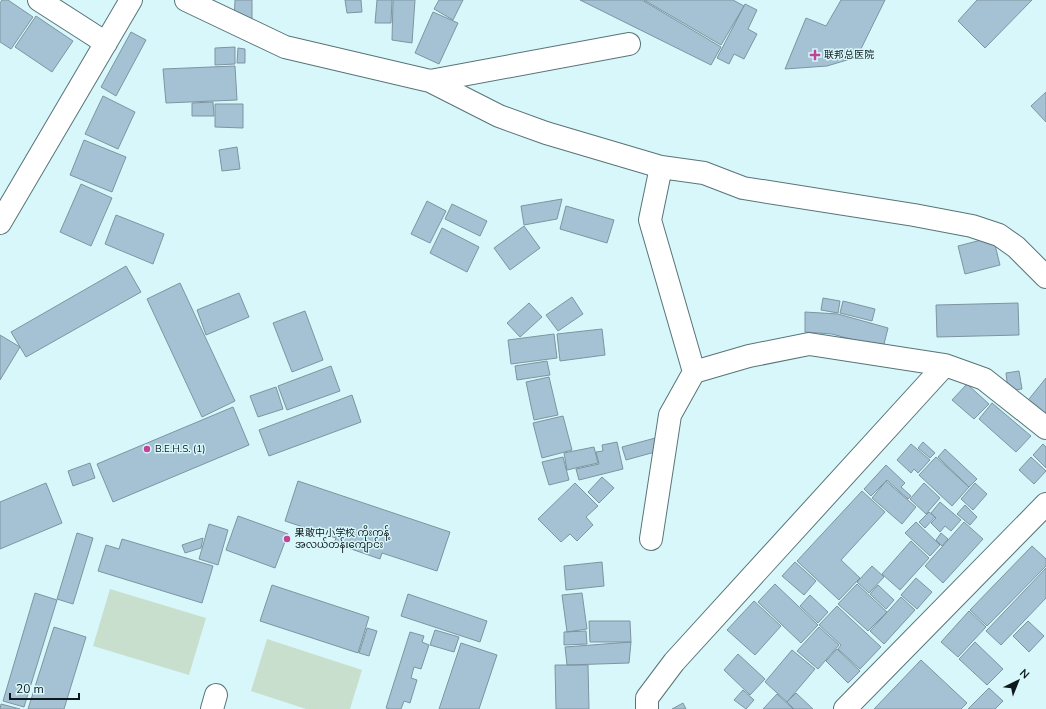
<svg xmlns="http://www.w3.org/2000/svg" width="1046" height="709" viewBox="0 0 1046 709" font-family="'Nunito Sans','Noto Sans SC','Noto Sans Myanmar',sans-serif">
  <style>
    .green { fill: #c9dfce }
    .building { fill: #a4c2d3; stroke: #7e94a1 }
    .lines { fill: none; stroke-linecap: round; stroke-linejoin: round }
    .minor-casing { stroke: #587477; stroke-width: 24 }
    .minor { stroke: #fff; stroke-width: 22 }
    .poi-dot { fill: #bf4496; stroke: #d8f7fb; stroke-width: 1.5 }
    .labels { text-anchor: middle; dominant-baseline: central; stroke-width: 3; stroke-linejoin: round; paint-order: stroke }
    .poi-label { font-size: 10px; fill: #0e191b; stroke: #d8f7fb; text-anchor: start }
  </style>
  <rect width="100%" height="100%" fill="#d8f7fb"/>
  <!-- green -->
  <path class="green" d="M110 589 206 618 189 675 93 646Z
    M267 639 362 670 350 709H306L251 691Z"/>
  <!-- building -->
  <path class="building" d="M2 0H8L33 17 11 49 0 42V3Z
    M235 0H252V22L234 21Z
    M345 0H361L362 12 347 13Z
    M377 0H392L391 23H375Z
    M393 0H415L412 43 392 40Z
    M439 0H463L453 20 434 9Z
    M580 0H642L721 47 711 65Z
    M644 0H733L744 6 721 45Z
    M841 0H885L857 57 827 66 785 69 806 18 826 26Z
    M977 0H1032L985 48 958 21Z
    M745 4 757 10 748 29 757 34 744 59 734 54 729 64 717 58Z
    M433 12 458 23 439 64 415 53Z
    M36 16 73 41 52 72 15 47Z
    M131 32 146 40 116 96 101 87Z
    M235 47V64L215 65V48Z
    M238 48 245 49V63H237Z
    M235 66 237 100 166 103 163 69Z
    M1046 92V122L1031 106Z
    M103 96 135 112 118 149 85 134Z
    M213 102 214 116H192V103Z
    M215 104H243V128L215 127Z
    M84 140 126 157 112 192 70 175Z
    M237 147 240 169 222 171 219 150Z
    M81 184 112 198 91 246 60 232Z
    M562 199 557 219 524 225 521 206Z
    M427 201 446 211 430 243 411 234Z
    M452 204 487 221 480 236 445 219Z
    M566 206 614 220 607 243 560 229Z
    M116 215 164 234 153 264 105 244Z
    M524 226 540 248 510 270 494 248Z
    M442 228 479 247 467 272 430 253Z
    M993 237 1000 265 965 274 958 246Z
    M126 266 141 292 26 357 11 332Z
    M180 283 235 401 202 417 147 299Z
    M239 293 249 317 206 335 197 310Z
    M572 297 583 314 558 331 546 315Z
    M823 298 840 301 838 313 821 310Z
    M843 301 875 309 872 321 840 313Z
    M529 303 542 317 520 337 507 323Z
    M1018 303 1019 335 937 337 936 305Z
    M305 311 323 360 292 372 273 323Z
    M805 312 838 314 888 328 883 348 832 334 805 332Z
    M602 329 605 355 560 361 557 334Z
    M554 334 557 358 511 364 508 340Z
    M0 335 20 347 0 380Z
    M547 361 550 375 517 380 515 366Z
    M331 366 340 391 287 410 278 386Z
    M1019 371 1022 389 1008 391 1006 373Z
    M549 377 558 415 534 420 526 382Z
    M1046 378V421L1025 404Z
    M967 384 989 404 974 419 952 400Z
    M276 387 283 409 258 417 250 396Z
    M352 395 361 422 269 456 259 430Z
    M992 403 1031 436 1016 452 979 419Z
    M233 407 249 445 113 502 97 464Z
    M563 416 572 450 542 458 533 423Z
    M659 437 655 452 626 460 622 447Z
    M617 442 623 469 579 480 576 469 599 464 596 452 603 451 602 445Z
    M923 442 935 453 930 458 918 448Z
    M911 444 930 460 918 473 914 469 911 473 897 460Z
    M1043 444 1046 447V468L1033 455Z
    M594 447 598 463 567 470 564 453Z
    M945 449 977 479 969 487 938 457Z
    M563 457 569 480 549 485 542 462Z
    M936 457 969 487 952 506 919 475Z
    M1031 457 1046 471 1034 484 1019 470Z
    M90 463 95 478 73 486 68 471Z
    M886 465 905 483 901 487 911 496 908 499 887 480 871 496 864 489Z
    M602 477 614 488 599 503 588 492Z
    M298 481 450 532 437 571 382 553 380 559 334 543 336 538 285 521Z
    M886 481 916 507 902 524 872 498Z
    M46 483 62 523 0 549V502Z
    M575 483 598 506 586 517 593 525 577 541 570 534 561 542 538 519Z
    M924 483 940 498 926 514 910 499Z
    M975 483 987 494 973 510 961 499Z
    M862 491 885 512 841 560 860 578 839 600 797 561Z
    M940 502 961 520 951 531 945 526 940 532 931 523 936 518 931 513Z
    M965 505 977 517 970 525 957 514Z
    M929 512 935 517 925 528 919 522Z
    M238 516 288 534 275 568 226 550Z
    M916 522 940 545 930 556 905 533Z
    M964 522 983 539 943 583 925 566Z
    M209 524 228 530 218 565 199 559Z
    M77 533 93 538 73 604 57 599Z
    M941 533 948 539 942 546 936 540Z
    M203 538 201 548 185 553 182 545Z
    M122 539 213 566 202 603 98 571 106 545 119 549Z
    M911 541 929 558 900 590 882 574Z
    M1032 546 1046 559V566L987 626 970 610Z
    M602 562 604 586 566 590 564 566Z
    M795 562 816 581 804 595 782 576Z
    M872 566 884 577 869 593 857 582Z
    M1046 568V598L1001 645 986 631Z
    M916 578 932 592 917 609 901 595Z
    M775 584 818 625 801 643 758 602Z
    M857 584 887 612 868 631 838 604Z
    M272 585 369 617 358 653 260 621Z
    M878 585 894 600 886 609 870 594Z
    M35 593 57 600 24 707 3 701Z
    M582 593 587 629 567 632 562 595Z
    M408 594 487 621 480 642 401 616Z
    M810 595 828 612 818 623 800 606Z
    M901 597 915 610 884 644 870 631Z
    M754 601 781 626 755 655 727 630Z
    M837 606 881 647 860 669 838 649 841 645 819 625Z
    M969 611 986 627 958 657 941 642Z
    M589 621H630L631 642H590Z
    M1028 621 1044 636 1029 652 1013 636Z
    M54 627 86 637 64 709H28Z
    M819 627 839 645 818 669 797 651Z
    M367 628 377 631 369 656 359 653Z
    M435 630 459 637 454 652 430 645Z
    M586 631 587 644 564 645V632Z
    M410 632 424 636 422 642 429 645 421 669 414 667 411 678 417 680 410 703 404 701 401 709H390L386 708Z
    M631 642 629 663 567 665 565 647Z
    M975 642 1003 669 987 685 959 659Z
    M461 643 497 655 479 709H439Z
    M837 649 860 671 848 683 826 661Z
    M792 650 815 669 787 702 765 682Z
    M738 654 765 679 750 695 724 670Z
    M921 660 967 703 961 709H874Z
    M555 665H588L589 709H556Z
    M989 688 1003 701 995 709H968Z
    M743 690 754 700 746 709 734 700Z
    M796 693 813 709H794L787 702Z
    M777 694 793 709H763Z
    M683 703 686 709H672Z
    M1 704 20 709H0Z"/>
  <g class="lines">
    <defs>
      <path id="minor" d="M39 0 106 43
        M186 0 285 47 430 81 629 44
        M430 81 499 116 546 133 661 167 650 220 694 372
        M661 167 704 173 743 188 914 215 972 226 999 235 1016 247 1046 277
        M0 223 131 0
        M651 539 670 415 694 372 749 356 809 344 945 365 984 379 1046 428
        M212 709 216 695
        M647 709V698L674 662 945 365
        M845 709 1046 504"/>
    </defs>
    <!-- minor casing -->
    <use href="#minor" class="minor-casing"/>
    <!-- minor -->
    <use href="#minor" class="minor"/>
  </g>
  <!-- markers -->
  <g class="poi-dot">
    <path d="M813 49h4v4h4v4h-4v4h-4v-4h-4v-4h4z"/>
    <circle cx="147" cy="449" r="4"/>
    <circle cx="287" cy="539" r="4"/>
  </g>
  <g class="labels">
    <!-- poi labels -->
    <g class="poi-label">
      <text x="824" y="55">联邦总医院</text>
      <text x="155" y="449">B.E.H.S. (1)</text>
      <text x="295" y="533">果敢中小学校 ကိုးကန့်<tspan x="295" dy="12">အလယ်တန်းကျောင်း</tspan></text>
    </g>
  </g>
  <!-- north arrow -->
  <g transform="translate(1018 681) rotate(43)" stroke="#d8f7fb" stroke-width="3" paint-order="stroke">
  <path d="M0-3L7 15L0 10L-7 15Z" fill="#0e191b"/>
  <text y="-6" font-size="11" font-weight="bold" text-anchor="middle" fill="#0e191b">N</text>
  </g>
  <!-- scale -->
  <path d="M10 693v6h69v-6" fill="none" stroke="#0e191b" stroke-width="2"/>
  <text x="16" y="693" font-size="12" fill="#0e191b" stroke="#d8f7fb" stroke-width="3" paint-order="stroke">20 m</text>
</svg>
